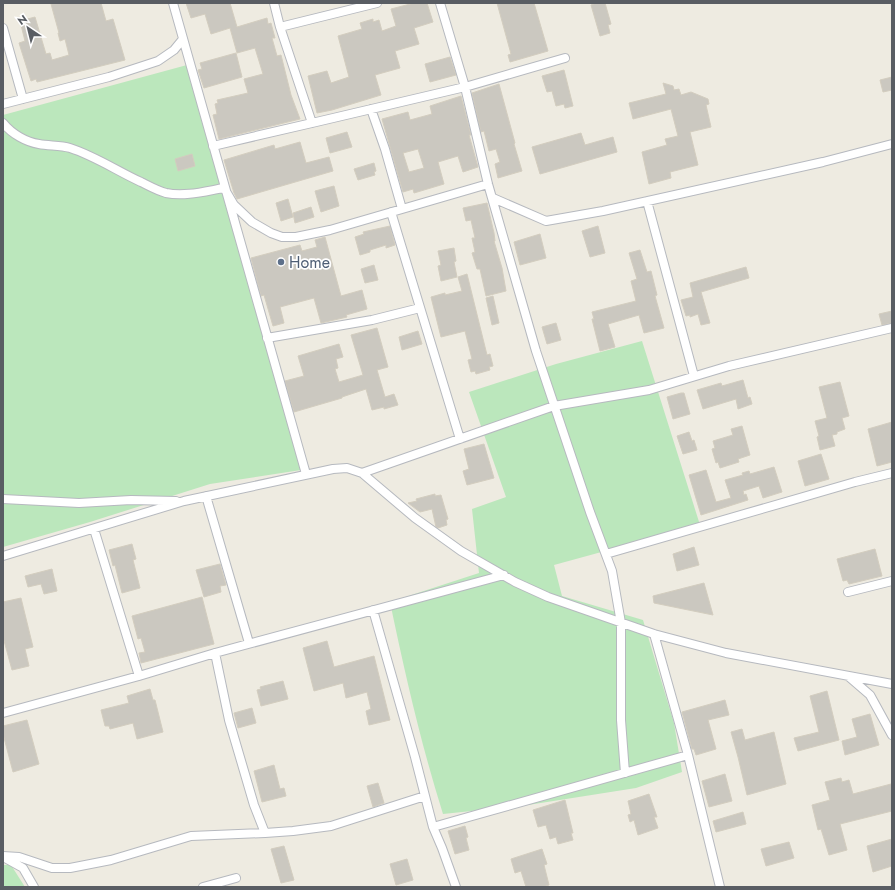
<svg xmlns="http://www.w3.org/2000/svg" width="895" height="890" viewBox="0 0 895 890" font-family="Jost,sans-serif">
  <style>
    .green { fill: #bbe7bc }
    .building { fill: #cbc8c0; stroke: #d3cdbf; fill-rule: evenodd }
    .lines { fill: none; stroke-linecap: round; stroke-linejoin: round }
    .street-casing { stroke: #b6b9bf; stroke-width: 10 }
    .street { stroke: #fff; stroke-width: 8 }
    .service-dot { fill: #5c6f8a; stroke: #fff; stroke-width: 1.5 }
    .labels { text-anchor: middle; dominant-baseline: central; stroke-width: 3.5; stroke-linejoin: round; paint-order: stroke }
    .service-label { font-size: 16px; fill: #4e5e75; stroke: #fff; text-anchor: start }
  </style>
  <rect width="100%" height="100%" fill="#eeebe1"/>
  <!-- green -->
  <path class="green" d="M187 65 301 470 210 484 90 522 3 547V115Z
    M642 341 700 525 554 565 562 596 643 620 674 723 682 772 636 788 528 805 443 814C421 744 405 674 390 602L479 573 472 509 506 497 469 392 556 364Z
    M3 865H11L25 887H3Z"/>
  <!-- building -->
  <path class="building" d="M56 3H101L106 21 113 19 125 60 37 82 36 79 31 81 19 43 25 41 20 21 35 17 46 54 50 53 52 60 69 55 65 39 60 41 58 33H59L51 4Z
    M186 3H230L237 27 267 18 268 24 271 23 275 38H272L277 56 281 55 291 95 300 119 219 139 213 115 217 114 215 104 218 103 217 100 248 93 244 79 263 74 255 48 237 53 230 28 211 34 205 14 191 18Z
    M414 3H427L433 22 414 28 419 44 395 51 400 68 375 75 381 95 332 110 317 113 308 76 327 71 331 83 349 77 338 36 362 29 360 23 373 19V22L379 20 382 31 396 26 391 9Z
    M497 3H534L548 51 510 62 508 55 511 54Z
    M596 3H605L611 24 608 25 610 33 600 36 591 5Z
    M236 53 242 77 204 88 198 70 202 69 200 63Z
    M450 57 456 75 430 82 425 64Z
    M564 70 573 106 565 108 564 104 556 106 552 91 547 92 542 76Z
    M892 77V90L883 92 880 80Z
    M663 83 673 86 674 90 679 89 681 95 691 92 708 99 709 104 706 105 711 127 690 132 698 165 670 172 671 178 649 184 642 152 667 145 665 139 678 136 671 109 633 119 629 103 666 94Z
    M499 84 515 143 514 144 522 171 498 178 495 164 500 162 496 149 489 151 484 131 481 132 472 93Z
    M461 96 471 135H469L478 167 463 172 458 156 438 162 444 184 414 193 413 189 403 192 382 119 408 112 410 120 432 114 430 106ZM418 149 424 168 409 172 403 153Z
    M347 132 352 147 330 153 326 138Z
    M581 133 585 145 613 137 617 152 540 174 532 147Z
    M300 142 306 163 329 157 333 171 237 199 234 193 224 160 274 145 275 149Z
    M192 154 195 166 178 171 175 159Z
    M374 163 376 171 374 172 375 175 358 180 354 169Z
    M334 186 339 206 321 212 315 191Z
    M288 199 293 217 281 221 276 203Z
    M487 203 494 233 495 241H494L502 268 506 291 486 296 480 269H477L472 253 475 252 472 238H475L471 220 466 221 463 208Z
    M311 207 314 217 295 223 293 213Z
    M390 226 395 245 386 248V245L370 250V252L360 255 355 237 364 234 363 232Z
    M598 226 605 253 590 257 582 231Z
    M540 234 546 258 520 265 514 242Z
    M325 237 341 296 362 290 367 309 346 315 347 317 321 323 314 298 280 307 284 323 273 326 264 295 261 296 251 258 300 245 302 251 317 247 315 240Z
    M454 248 456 261 454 262 457 277 441 281 438 266 441 265 438 251Z
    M640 250 647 272 651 271 657 295 655 296 664 328 644 333 639 315 608 324 615 347 600 351 592 319H594L592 312 636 301 631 281 637 279 629 253Z
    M374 265 378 280 365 283 361 269Z
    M746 267 749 278 701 292 710 323 701 325 698 314 690 317V315L686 316 681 300 693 297 690 283Z
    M467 274 487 355 490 354 493 366 489 367 490 370 476 374 475 371 471 372 468 360 472 359 465 331 441 337 431 297 445 293V295L462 291 458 277Z
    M493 296 499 323 492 325 486 298Z
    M892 311V323L882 325 879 314Z
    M556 323 561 340 547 344 542 327Z
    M377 328 388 367 377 370 385 397 394 394 398 405 384 409V407L372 410 366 389 342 397V398L294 412 285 381 304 376 298 356 339 344 343 357 336 359 338 368 335 369 339 382 363 375 351 335Z
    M418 331 422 344 402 350 399 337Z
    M743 380 748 398 750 397 752 404 738 409 736 399 703 409 697 390 721 383 722 386Z
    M840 382 849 416 842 418 845 429 837 432V434L832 435 835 446 820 450 817 437 819 436 815 421 827 418 819 387Z
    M681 393H684L690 414 673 419 667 397Z
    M892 422V462L877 466 868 429Z
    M742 426 750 455 738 459 739 462 720 468 718 462 716 463 712 449 715 448 713 441 733 435 731 429Z
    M689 432 692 441 694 440 697 450 683 454 677 436Z
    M484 444 494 478 467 485 463 471 469 469 464 449Z
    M821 454 829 479 805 486 798 461Z
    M774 467 782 492 763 498 759 486 743 491 744 495 746 494 748 500 701 515 689 475 706 470 716 502 731 498 725 480 743 475 742 473 749 471 750 474Z
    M435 494V496L441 495 448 519 446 520 447 525 438 528 436 527 432 509 420 512 408 503 417 501 416 499Z
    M132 544 136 559 133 560 140 588 122 593 115 565 113 566 109 550Z
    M694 547 699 565 677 571 673 554Z
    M875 549 882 576 849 584 847 580 843 581 837 559Z
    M220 564 226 585 220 586 221 592 204 597 196 570Z
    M52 569 57 591 44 594 41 584 28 587 25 576Z
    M704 583 713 615 654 603 653 596Z
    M202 597 214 644 141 663 139 653 145 652 141 638 138 639 132 616Z
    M21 598 33 647 25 649 29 666 12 670 3 637V602Z
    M327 641 334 667 374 656 390 720 369 725 366 711 371 709 367 692 346 698 343 683 314 691 303 648Z
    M283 681 288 699 261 706 257 690 261 689 260 687Z
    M150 689 153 700H155L163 732 137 739 133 723 110 729 109 726H105L101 710 129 703 127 696Z
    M827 691 839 740 798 751 794 738 819 732 810 696Z
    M725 700 729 715 708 720 716 749 696 755 694 749H692L682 712Z
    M252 708 256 723 238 728 234 713Z
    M870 714 879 745 845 755 842 741 857 737 852 719Z
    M27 720 39 764 13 772 3 734V726Z
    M742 729 745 740 774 732 786 784 747 795 738 757 731 732Z
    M274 765 280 789 284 788 286 796 262 802 254 771Z
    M725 774 732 801 709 807 702 781Z
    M841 778 842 782 849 780 853 794 891 784 892 789V811L840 824 847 850 829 855 821 829 818 830 812 805 830 800 825 782Z
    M378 783 384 803 373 807 367 786Z
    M649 794 657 817H654L658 828 638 835 634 820 630 822 628 815 631 814 628 801Z
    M565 800 573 833H571L573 840 558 844 556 837 550 839 546 825 538 827 533 810Z
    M743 812 746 824 716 832 713 821Z
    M465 826 468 837 466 838 469 850 455 854 448 831Z
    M892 839V866L873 872 867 846Z
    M789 842 794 858 766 866 761 849Z
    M284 846 294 880 281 883 271 849Z
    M542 849 547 864 544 865 549 885 543 887H526L521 871 515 873 511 859Z
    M407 859 413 880 396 885 390 864Z"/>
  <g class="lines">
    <defs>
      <path id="street" d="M173 3 306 474
        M274 3 280 27 312 123
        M440 3 465 87 488 184 536 351 590 512 612 571 621 623V720L625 773
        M280 27 377 3
        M3 28 23 99
        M3 104 109 77 158 61 174 50 183 39
        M371 109 385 149 402 209
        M3 123C12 134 26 142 39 144 49 146 60 145 70 148 95 156 117 171 141 182 149 186 158 191 166 193 185 197 206 191 224 188L234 205 252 222 271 233 282 237H296L330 230 488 184
        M213 146 312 123 465 87 565 58
        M493 198 546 221 603 211 823 162 892 144
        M647 201 694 376
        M391 212 460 439
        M267 338 372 320 420 308
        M362 473 554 406 649 390 729 366 892 328
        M206 496 249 643
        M3 499 79 503 131 500 176 501
        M94 529 139 676
        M606 554 855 482 892 473
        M3 556 184 501 333 469 347 468 362 473 415 518 461 551 515 582 548 597 654 634 726 653 892 684
        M848 592 892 581
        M373 610 415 757 433 827 442 848 456 887
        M654 634 688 755 720 887
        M215 653 229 720 254 805 265 833 293 831 331 826 425 796
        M848 676 870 695 892 735
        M3 713 139 676 215 653 504 575
        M433 827 688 755
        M3 856 19 857 52 868H70L111 860 191 836 265 833
        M5 858 23 868 34 887
        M203 887 236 878"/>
    </defs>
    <!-- street casing -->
    <use href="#street" class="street-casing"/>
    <!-- street -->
    <use href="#street" class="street"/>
  </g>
  <!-- markers -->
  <circle class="service-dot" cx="281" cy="262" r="4"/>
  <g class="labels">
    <!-- service labels -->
    <g class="service-label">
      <text x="289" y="262">Home</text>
    </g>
  </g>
  <!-- border -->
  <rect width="895" height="890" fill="none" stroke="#595d63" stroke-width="8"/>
  <!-- north arrow -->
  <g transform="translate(28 28) rotate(325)" stroke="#ffffff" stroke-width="3" paint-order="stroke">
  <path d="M0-3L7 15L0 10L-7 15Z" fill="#595d63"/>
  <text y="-6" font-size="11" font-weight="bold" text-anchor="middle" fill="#595d63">N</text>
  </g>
</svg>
